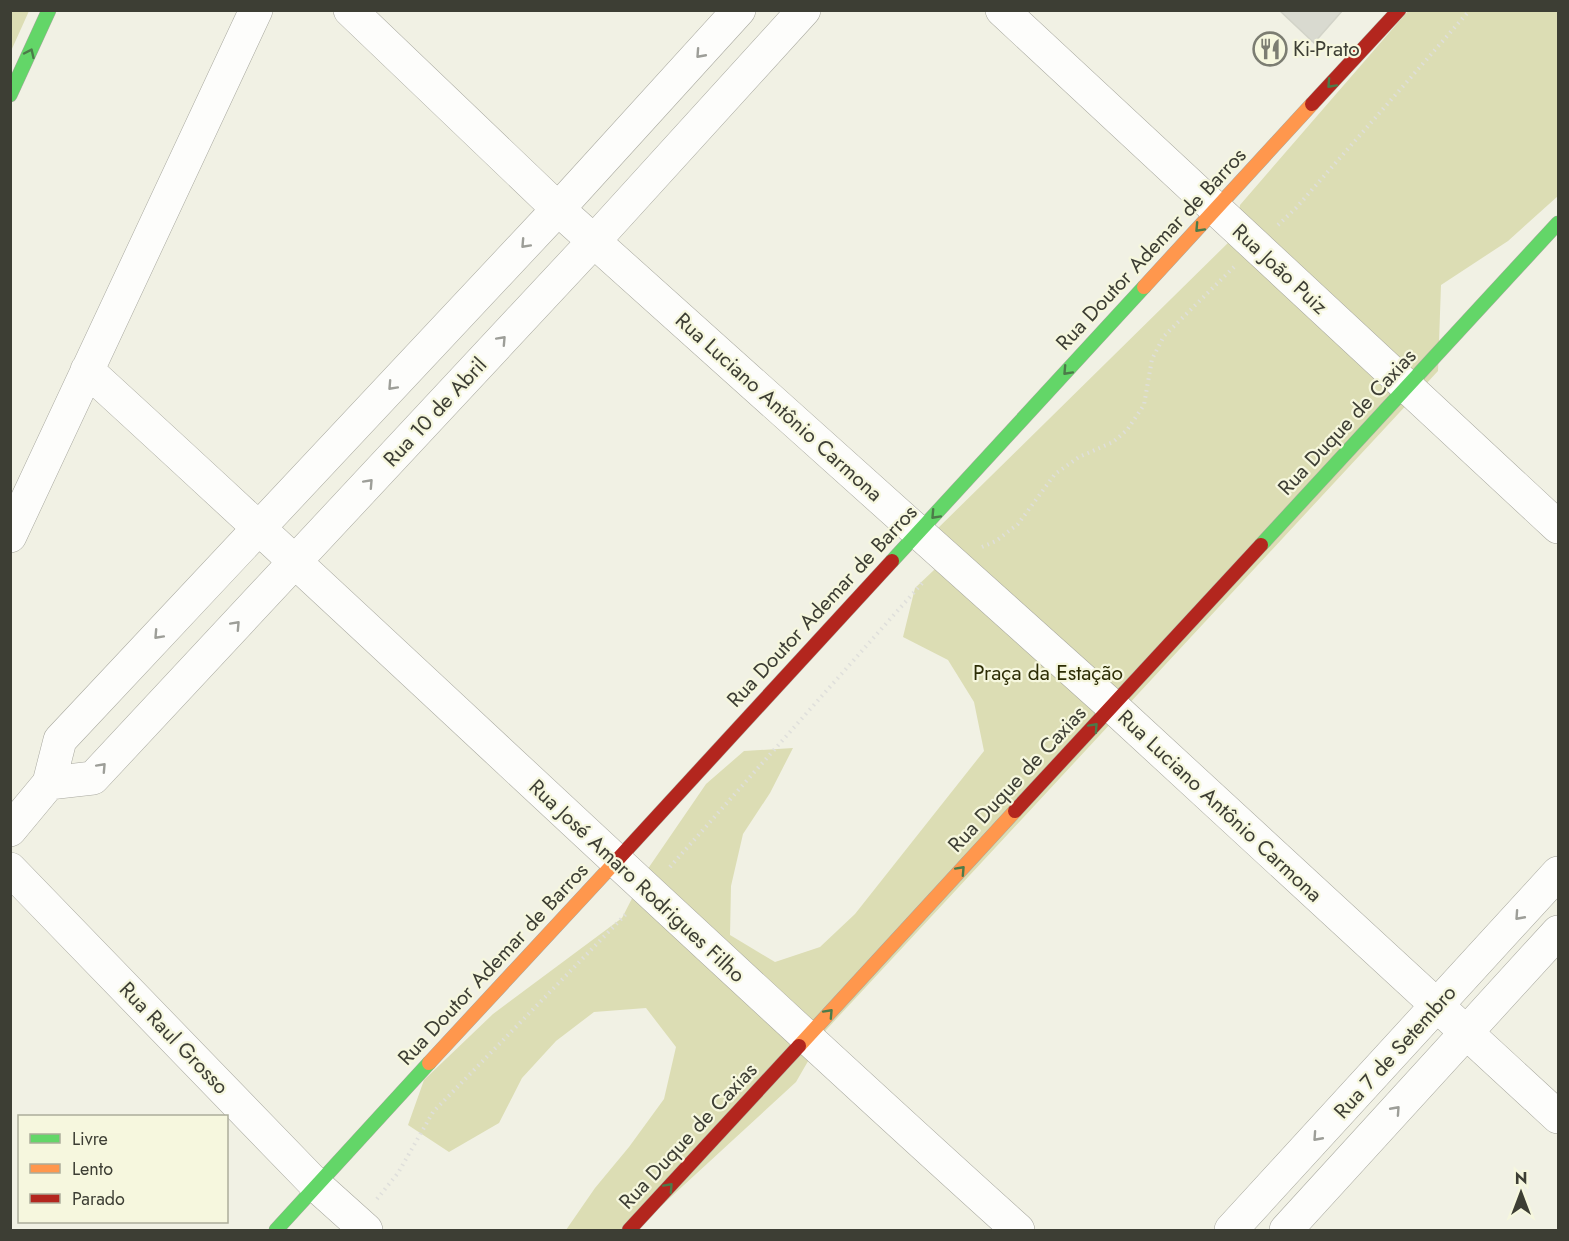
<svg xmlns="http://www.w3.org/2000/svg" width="1569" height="1241" viewBox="0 0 1569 1241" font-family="Jost,sans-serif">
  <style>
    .green { fill: #dcddb4 }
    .building { fill: #d9dad0; stroke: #d2d3c8; stroke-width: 1.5 }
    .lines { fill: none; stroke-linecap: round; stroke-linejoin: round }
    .street-casing { stroke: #a8a89f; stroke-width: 34 }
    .fast-casing { stroke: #a8a89f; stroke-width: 15 }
    .slow-casing { stroke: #a8a89f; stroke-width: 15 }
    .jam-casing { stroke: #a8a89f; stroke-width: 15 }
    .path { stroke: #dfdfdb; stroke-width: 4; stroke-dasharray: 1.5 4.5; stroke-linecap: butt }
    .street { stroke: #fdfdfb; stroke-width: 33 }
    .fast { stroke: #63d668; stroke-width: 14 }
    .slow { stroke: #ff974d; stroke-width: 14 }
    .jam { stroke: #b3261e; stroke-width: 14 }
    .oneway { stroke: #4c7b49 }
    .oneway2 { stroke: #9d9e98 }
    .labels { text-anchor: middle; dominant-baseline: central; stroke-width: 4.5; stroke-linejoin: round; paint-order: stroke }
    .poi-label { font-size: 21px; fill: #3d3e34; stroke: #f6f7de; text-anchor: start }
    .street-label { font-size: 21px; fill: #3d3e34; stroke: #f6f7de }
    .park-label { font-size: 21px; fill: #2d2d05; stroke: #f6f7de }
  </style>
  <rect width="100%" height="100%" fill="#f1f1e4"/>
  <!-- green -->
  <path class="green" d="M11 10 29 11 11 51 10 11Z
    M1408 11H1558V196L1508 241 1441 285 1438 371 826 1030 796 1082 635 1230H566L595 1188 629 1147 664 1099 676 1047 646 1008 594 1012 556 1041 522 1078 499 1123 449 1152 408 1125 424 1080 493 1014 622 918 645 873 706 784 744 751 793 748 770 793 743 834 731 886 730 935 775 962 820 947 855 914 984 751 974 702 948 660 903 637 915 588 953 552 933 533 1233 238 1235 240 1240 205Z"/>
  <!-- building -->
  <path class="building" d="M1279 10H1343L1314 43Z"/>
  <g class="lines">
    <defs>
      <path id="street" d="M350 10 558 209 1112 706 1558 1117
        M1002 10 1558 527
        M87 370C399 655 704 947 1018 1230
        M10 536 256 10
        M49 783 93 778 594 241 804 10
        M10 830 49 783 60 740 558 209 739 10
        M10 869 317 1186 366 1230
        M1231 1230 1558 873
        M1286 1230 1558 932"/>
      <path id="fast" d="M10 95 49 10
        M1261 545 1558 223
        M892 561 1144 287
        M276 1230 429 1063"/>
      <path id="slow" d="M1144 287 1312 104
        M799 1046 1015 811
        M429 1063 619 858"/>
      <path id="jam" d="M1312 104 1399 10
        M1015 811 1261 545
        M619 858 892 561
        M629 1230 799 1046"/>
    </defs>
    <!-- street casing -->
    <use href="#street" class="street-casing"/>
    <!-- fast casing -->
    <use href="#fast" class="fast-casing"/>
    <!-- slow casing -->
    <use href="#slow" class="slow-casing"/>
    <!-- jam casing -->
    <use href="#jam" class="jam-casing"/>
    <!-- path -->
    <path class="path" d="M1278 225 1296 208 1470 10
      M982 547 996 541 1018 524 1055 474 1079 457 1113 442 1127 430 1144 405 1152 359 1164 336 1234 267
      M670 867 924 581
      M377 1199 398 1173 433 1112 626 914"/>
    <!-- street -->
    <use href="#street" class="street"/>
    <!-- fast -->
    <use href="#fast" class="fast"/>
    <!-- slow -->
    <use href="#slow" class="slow"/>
    <!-- jam -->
    <use href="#jam" class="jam"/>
  </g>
  <!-- one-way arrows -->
  <defs><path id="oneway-chevron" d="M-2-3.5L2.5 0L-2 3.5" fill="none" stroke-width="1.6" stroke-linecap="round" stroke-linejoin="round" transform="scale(1.5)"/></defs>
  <g class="oneway">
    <use href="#oneway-chevron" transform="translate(30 53) rotate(-65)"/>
    <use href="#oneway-chevron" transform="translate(1331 84) rotate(133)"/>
    <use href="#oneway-chevron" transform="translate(1199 228) rotate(133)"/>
    <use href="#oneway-chevron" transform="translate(1067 371) rotate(133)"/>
    <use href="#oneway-chevron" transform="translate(935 515) rotate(133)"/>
    <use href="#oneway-chevron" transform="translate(1094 727) rotate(-47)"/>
    <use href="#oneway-chevron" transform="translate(961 870) rotate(-47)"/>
    <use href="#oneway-chevron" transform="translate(829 1013) rotate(-47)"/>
    <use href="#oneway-chevron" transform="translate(669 1187) rotate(-47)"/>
  </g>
  <g class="oneway2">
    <use href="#oneway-chevron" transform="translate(700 54) rotate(132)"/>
    <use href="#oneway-chevron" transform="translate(525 244) rotate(133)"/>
    <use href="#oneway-chevron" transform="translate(502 340) rotate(-47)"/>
    <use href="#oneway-chevron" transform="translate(392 386) rotate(133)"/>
    <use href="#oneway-chevron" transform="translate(369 483) rotate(-47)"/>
    <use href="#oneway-chevron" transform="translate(236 625) rotate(-47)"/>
    <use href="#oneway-chevron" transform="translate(158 635) rotate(133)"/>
    <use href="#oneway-chevron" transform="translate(102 767) rotate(-47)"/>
    <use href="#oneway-chevron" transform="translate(1519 916) rotate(132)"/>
    <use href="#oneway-chevron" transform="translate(1396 1110) rotate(-48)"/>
    <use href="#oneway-chevron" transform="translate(1317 1137) rotate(132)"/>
  </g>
  <!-- icons -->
  <defs>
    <symbol id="restaurant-ring" viewBox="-11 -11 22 22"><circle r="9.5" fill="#f6f7de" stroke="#7c7d72" stroke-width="1.5"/><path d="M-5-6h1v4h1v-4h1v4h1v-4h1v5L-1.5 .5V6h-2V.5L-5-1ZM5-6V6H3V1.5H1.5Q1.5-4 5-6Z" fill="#7c7d72"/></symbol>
  </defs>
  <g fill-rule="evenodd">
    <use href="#restaurant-ring" x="1251" y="30" width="38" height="38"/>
  </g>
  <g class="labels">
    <!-- poi labels -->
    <g class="poi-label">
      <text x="1293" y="49">Ki-Prato</text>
    </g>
    <!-- street labels -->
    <g class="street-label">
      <text transform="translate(1151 249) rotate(-47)">Rua Doutor Ademar de Barros</text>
      <text transform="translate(1280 269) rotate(43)">Rua João Puiz</text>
      <text transform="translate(779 407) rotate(42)">Rua Luciano Antônio Carmona</text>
      <text transform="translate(435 412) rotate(-47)">Rua 10 de Abril</text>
      <text transform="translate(1347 422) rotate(-47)">Rua Duque de Caxias</text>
      <text transform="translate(822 606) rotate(-47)">Rua Doutor Ademar de Barros</text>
      <text transform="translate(1017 779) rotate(-47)">Rua Duque de Caxias</text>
      <text transform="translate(1220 806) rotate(43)">Rua Luciano Antônio Carmona</text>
      <text transform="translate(637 881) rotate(43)">Rua José Amaro Rodrigues Filho</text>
      <text transform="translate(493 964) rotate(-47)">Rua Doutor Ademar de Barros</text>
      <text transform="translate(174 1038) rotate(46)">Rua Raul Grosso</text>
      <text transform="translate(1395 1052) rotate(-48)">Rua 7 de Setembro</text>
      <text transform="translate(688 1136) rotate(-47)">Rua Duque de Caxias</text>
    </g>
    <!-- park labels -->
    <g class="park-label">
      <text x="1048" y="673">Praça da Estação</text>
    </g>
  </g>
  <!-- border -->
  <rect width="1569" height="1241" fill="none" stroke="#3d3e34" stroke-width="24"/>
  <!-- legend -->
  <rect x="18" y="1115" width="210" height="108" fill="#f6f7de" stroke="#acad9a" stroke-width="1.5"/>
  <rect x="30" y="1134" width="30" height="9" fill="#63d668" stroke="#acad9a" stroke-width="1.5"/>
  <text x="72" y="1145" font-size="18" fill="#3d3e34">Livre</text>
  <rect x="30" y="1164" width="30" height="9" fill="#ff974d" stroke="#acad9a" stroke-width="1.5"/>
  <text x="72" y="1175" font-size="18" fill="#3d3e34">Lento</text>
  <rect x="30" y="1194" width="30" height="9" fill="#b3261e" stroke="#acad9a" stroke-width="1.5"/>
  <text x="72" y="1205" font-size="18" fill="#3d3e34">Parado</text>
  <!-- north arrow -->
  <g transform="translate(1521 1193)" stroke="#f6f7de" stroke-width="4.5" paint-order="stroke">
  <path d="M0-4.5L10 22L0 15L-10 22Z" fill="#3d3e34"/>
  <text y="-9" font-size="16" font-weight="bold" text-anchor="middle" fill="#3d3e34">N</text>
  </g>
</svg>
